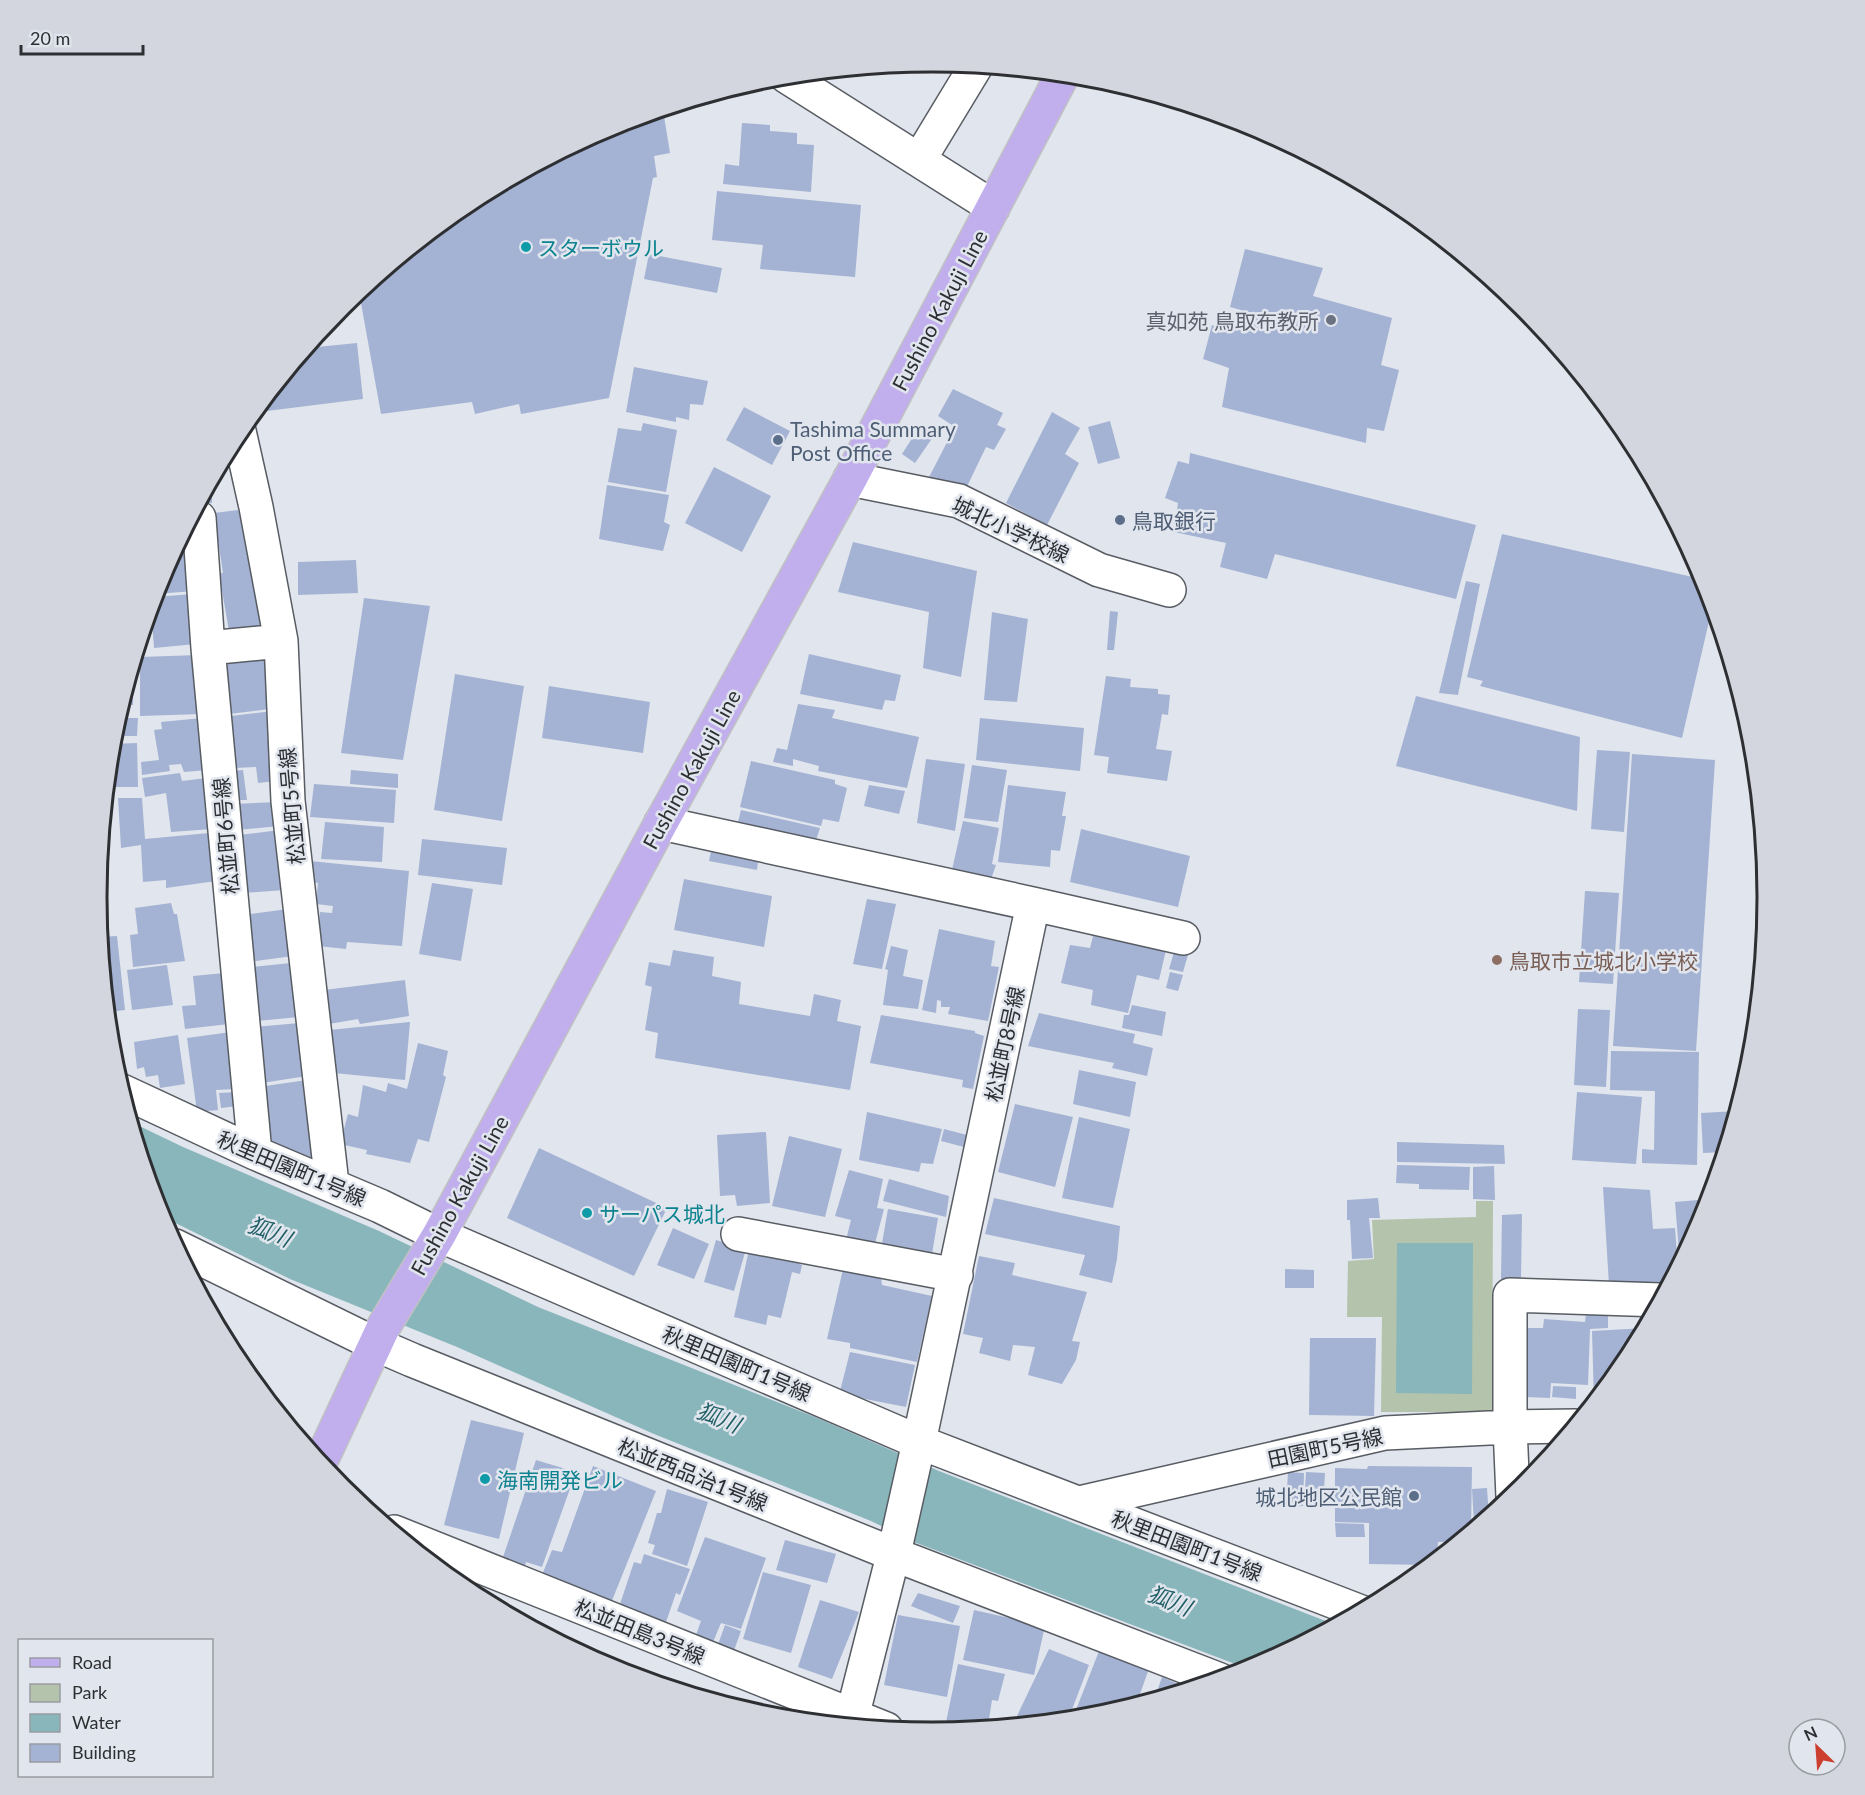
<svg xmlns="http://www.w3.org/2000/svg" width="1865" height="1795" viewBox="0 0 1865 1795" font-family="Lato,'Noto Sans JP',sans-serif">
  <style>
    .green { fill: #b4c3ab }
    .water { fill: #88b6bb }
    .building { fill: #a4b3d3 }
    .lines { fill: none; stroke-linecap: round; stroke-linejoin: round }
    .minor-casing { stroke: #585c63; stroke-width: 36 }
    .major-casing { stroke: #c0c1c2; stroke-width: 36 }
    .minor { stroke: #fff; stroke-width: 33 }
    .major { stroke: #c0afec; stroke-width: 33 }
    .culture-dot { fill: #0f9aa8; stroke: #e1e5ed; stroke-width: 2 }
    .worship-dot { fill: #6b7280; stroke: #e1e5ed; stroke-width: 2 }
    .service-dot { fill: #5c6f8a; stroke: #e1e5ed; stroke-width: 2 }
    .education-dot { fill: #8d6e63; stroke: #e1e5ed; stroke-width: 2 }
    .labels { text-anchor: middle; dominant-baseline: central; stroke-width: 5; stroke-linejoin: round; paint-order: stroke }
    .culture-label { font-size: 21px; fill: #0d838f; stroke: #e1e5ed; text-anchor: start }
    .street-label { font-size: 21px; fill: #2d2f32; stroke: #e1e5ed }
    .worship-label { font-size: 21px; fill: #5b616d; stroke: #e1e5ed; text-anchor: end }
    .service-label { font-size: 21px; fill: #4e5e75; stroke: #e1e5ed; text-anchor: start }
    .education-label { font-size: 21px; fill: #785e54; stroke: #e1e5ed; text-anchor: start }
    .water-label { font-size: 22px; font-style: italic; fill: #226067; stroke: #e1e5ed }
    .rim { fill: none; stroke: #2d2f32; stroke-width: 3 }
  </style>
  <rect width="100%" height="100%" fill="#e1e5ed"/>
  <!-- green -->
  <path class="green" d="M1476 1201H1493L1492 1412H1381L1382 1317H1347L1348 1261 1374 1259 1372 1220 1476 1217Z"/>
  <!-- water -->
  <path class="water" d="M131 1122 183 1147 379 1231 538 1307 815 1417 939 1471 1336 1625 1251 1670 914 1542 871 1521 654 1434 457 1347 290 1279 159 1215Z
    M1397 1243H1473L1472 1394 1396 1393Z"/>
  <!-- building -->
  <path class="building" d="M663 110 670 153 654 156 657 177 653 178 609 398 521 414 519 404 475 414 472 402 381 414 359 292 468 202 613 125Z
    M742 123 770 125V131L797 133V144L814 145 811 192 723 184 725 164 739 166Z
    M717 191 861 205 855 277 760 269 763 245 712 240Z
    M1245 249 1323 268 1313 296 1392 318 1381 365 1399 370 1384 431 1367 428 1366 443 1222 407 1229 368 1203 359 1212 325 1232 333 1241 310 1230 307Z
    M649 254 722 268 717 293 644 279Z
    M357 343 363 399 259 412 258 408 307 348Z
    M634 367 708 381 703 405 690 404 689 420 676 417V422L626 412Z
    M953 389 1003 413 997 425 1006 429 994 450 986 447 961 499 927 481 955 427 938 416Z
    M744 407 790 431 772 465 726 440Z
    M1052 412 1080 428 1065 454 1079 463 1047 525 1006 503Z
    M1110 421 1120 458 1098 464 1088 427Z
    M643 423 677 430 666 492 608 482 618 428 641 431Z
    M918 429 933 437 915 463 902 454Z
    M1190 453 1476 525 1456 599 1275 554 1267 579 1220 567 1226 543 1174 532 1178 503 1165 498 1178 461 1189 464Z
    M714 467 771 496 742 552 685 523Z
    M212 481V503L199 504Z
    M607 485 669 495 664 522 670 525 663 551 599 539Z
    M238 510 251 540 267 626 229 631 219 573H223L214 513Z
    M1672 515 1684 538 1683 539 1668 517Z
    M189 524 195 591 155 594 160 577Z
    M1502 534 1706 580 1713 604 1682 738 1480 686 1483 681 1467 677Z
    M853 542 977 571 961 677 923 668 929 612 838 592Z
    M356 560 358 593 298 595V562Z
    M1466 581 1480 584 1458 695 1439 693Z
    M193 594 196 644 154 648 151 607 154 597Z
    M364 598 430 606 403 760 341 753Z
    M1110 611 1118 612 1114 650H1107Z
    M992 612 1028 619 1017 702 984 700Z
    M809 654 901 675 895 701 885 700 882 710 800 694Z
    M198 655 202 714 140 716V657Z
    M269 658V709L229 714 226 660Z
    M133 670V705L121 706 132 669Z
    M455 674 524 686 502 821 434 810Z
    M1106 676 1131 679 1130 687 1158 689V694L1170 695 1168 715 1162 714 1156 749 1172 751 1167 781 1107 773 1109 757 1094 755Z
    M549 686 650 702 643 753 542 738Z
    M1416 696 1580 737 1577 811 1396 766Z
    M798 704 835 710 832 718 919 737 907 788 818 771 819 766 793 759V766L773 762 777 748 787 750Z
    M273 711 276 781 258 783 256 767 234 768 231 716Z
    M122 718H138L137 736H121Z
    M202 718 208 770 184 772 181 764 169 765 170 771 142 775 141 762 159 760 154 730 162 729 161 722Z
    M980 718 1084 728 1080 771 976 760Z
    M137 743 138 787H107L112 744Z
    M1597 750 1630 752 1624 832 1591 829Z
    M1632 754 1715 760 1696 1051 1613 1046Z
    M926 759 965 764 955 831 917 823Z
    M751 761 835 780V784L847 788 839 822 823 819 821 826 740 807Z
    M972 765 1007 770 998 822 964 818Z
    M243 770 247 800H236L233 771Z
    M351 770 398 774V788L350 784Z
    M180 773 182 781 207 778 212 829 171 832 166 793 145 797 142 778Z
    M314 784 396 790 394 823 310 817Z
    M869 785 905 791 899 814 864 806Z
    M1008 785 1066 792 1062 816H1066L1060 851 1051 850 1050 867 998 862Z
    M118 798H142L145 839 209 833 216 881 166 888V880L143 882 141 845 121 848Z
    M278 802 279 826 237 830 235 804Z
    M741 810 820 828 815 843 737 826Z
    M963 821 999 828 992 864 996 865 990 882 951 874Z
    M325 822 384 827 382 862 321 859Z
    M1081 829 1190 856 1178 907 1070 882Z
    M280 830 285 890 244 893 239 835Z
    M422 839 507 848 502 885 418 875Z
    M711 851 758 861 757 870 709 861Z
    M310 861 409 871 402 946 347 942 346 949 318 946 320 912 332 913 333 906 316 904 318 883 313 882Z
    M684 879 772 896 764 947 674 930Z
    M432 883 473 889 461 961 419 954Z
    M1585 891 1619 893 1613 984 1579 982Z
    M867 899 896 904 882 969 853 964Z
    M171 903 174 914H177L185 961 133 967 130 935 138 934 135 908Z
    M288 909 293 956 248 962 243 915Z
    M939 929 995 941 991 966 999 967 988 1021 948 1014 950 1007H941V1001L937 1000 936 1013 922 1010Z
    M117 936 125 1010 108 1012 100 937Z
    M1093 936 1166 950 1159 980 1137 975 1128 1013 1091 1005 1093 990 1061 983 1070 945 1090 948Z
    M891 946 908 950 903 976 923 980 918 1009 883 1005 888 970 885 969Z
    M673 950 714 957 712 976 741 982 739 1004 810 1016 814 994 841 1000 837 1021 861 1026 850 1090 655 1058 658 1033 645 1030 652 987 645 985 649 962 670 966Z
    M1174 952 1188 955 1183 972 1169 969Z
    M291 963 299 1017 257 1021 251 967Z
    M167 965 173 1005 132 1010 127 970Z
    M1170 972 1183 975 1178 991 1166 988Z
    M224 973 229 1024 185 1029 182 1006 196 1005 193 976Z
    M405 980 409 1016 360 1024 358 1019 329 1024 324 990Z
    M1132 1005 1166 1012 1162 1036 1122 1028 1124 1015H1129Z
    M1578 1009 1610 1010 1606 1087 1574 1085Z
    M1039 1013 1135 1034 1133 1043 1153 1048 1147 1076 1112 1068 1114 1063 1028 1046Z
    M881 1015 975 1031V1033L984 1036 973 1089 962 1087 963 1080 870 1063Z
    M410 1022 405 1080 334 1073 329 1030Z
    M300 1023 307 1076 262 1083 254 1027Z
    M231 1032 236 1089 216 1090 218 1110 197 1112 187 1038Z
    M178 1035 185 1084 160 1088 158 1075 146 1077 144 1067 137 1069 134 1042Z
    M418 1043 448 1051 443 1075 446 1077 429 1142 418 1139 410 1163 366 1154 367 1150 340 1144 348 1114 358 1117 363 1085 386 1092 388 1083 407 1089Z
    M1611 1051 1699 1052 1697 1165 1642 1163V1149L1654 1150 1655 1091 1610 1090Z
    M1079 1070 1136 1082 1130 1117 1073 1104Z
    M307 1080 317 1162 272 1143 265 1086Z
    M236 1092 238 1106 221 1108 219 1093Z
    M1577 1092 1642 1097 1636 1164 1572 1160Z
    M1015 1104 1073 1117 1055 1187 998 1172Z
    M1737 1111 1725 1152 1703 1153 1701 1113Z
    M867 1112 942 1129 933 1164 921 1163 919 1172 859 1160Z
    M1079 1117 1130 1129 1113 1208 1062 1198Z
    M944 1129 967 1135 964 1147 941 1141Z
    M766 1132 770 1203 737 1206 735 1195 720 1196 717 1135Z
    M789 1136 842 1149 825 1217 772 1206Z
    M1397 1142 1504 1145 1505 1164 1397 1162Z
    M539 1148 667 1208 634 1276 507 1218Z
    M1397 1165 1470 1167 1469 1190 1419 1189V1184L1396 1183Z
    M1494 1166 1495 1200 1473 1199V1167Z
    M849 1170 883 1179 877 1208 884 1209 874 1247 846 1240 851 1220 835 1216Z
    M889 1179 949 1196 946 1217 883 1201Z
    M1603 1187 1650 1190 1653 1229 1675 1228 1678 1268 1670 1282 1609 1285Z
    M994 1198 1120 1226 1117 1259 1112 1283 1079 1275 1085 1255 985 1234Z
    M1378 1198 1380 1218H1369L1373 1258 1352 1259 1350 1220H1347V1200Z
    M1710 1199 1705 1218 1680 1264 1675 1202Z
    M888 1209 938 1218 931 1260 881 1249Z
    M1522 1214 1521 1279H1501L1502 1215Z
    M673 1228 709 1244 694 1279 657 1265Z
    M716 1240 746 1249 734 1291 704 1282Z
    M749 1250 797 1261V1263L802 1265 800 1274 792 1272 781 1318 768 1315 766 1325 734 1317Z
    M979 1256 1015 1263 1012 1275 1087 1292 1072 1341 1080 1342 1076 1360 1062 1384 1028 1375 1035 1347 1013 1345 1010 1361 979 1353 983 1338 963 1334Z
    M843 1269 881 1278 882 1285 932 1296 917 1362 850 1348V1343L827 1339Z
    M1285 1269 1314 1270V1288H1285Z
    M1586 1313 1608 1314V1328L1590 1329 1588 1385 1551 1383 1550 1398 1526 1397 1528 1328H1543L1544 1319 1585 1322Z
    M1646 1328 1627 1362 1594 1403 1592 1331Z
    M1310 1338H1376L1374 1416 1309 1415Z
    M850 1352 915 1365 906 1407 855 1397 840 1391Z
    M1553 1386 1576 1387V1399L1552 1397Z
    M471 1420 524 1433 499 1539 444 1525Z
    M536 1460 576 1472 542 1567 526 1562 524 1570 501 1563Z
    M593 1466 656 1491 609 1608 540 1580 552 1550 562 1552Z
    M1368 1466 1472 1467 1471 1532 1458 1542H1438L1437 1560 1431 1565 1369 1564V1523L1335 1522V1468L1367 1469Z
    M1288 1472 1304 1473 1303 1506 1286 1507Z
    M1306 1472 1325 1473 1323 1507 1304 1505Z
    M1487 1488 1489 1517 1481 1523 1474 1524 1472 1489Z
    M667 1489 708 1502 687 1566 652 1554 655 1545 648 1543 657 1513H661Z
    M1335 1523 1364 1524 1365 1537H1336Z
    M705 1537 766 1558 741 1629 721 1623 713 1642 696 1635 701 1621 677 1611Z
    M785 1540 836 1554 827 1583 776 1570Z
    M644 1554 690 1569 680 1595 676 1593 665 1625 618 1610 634 1562 641 1564Z
    M763 1572 811 1585 791 1653 743 1639Z
    M918 1593 960 1606 953 1623 911 1606Z
    M820 1600 859 1612 832 1679 798 1667Z
    M974 1610 1045 1626 1034 1675 963 1660Z
    M898 1615 960 1626 947 1697 884 1685Z
    M725 1625 741 1631 732 1656 716 1650Z
    M1101 1646 1150 1666 1136 1705 1095 1717 1072 1720Z
    M1049 1649 1089 1665 1068 1720 1026 1724 1015 1720Z
    M958 1664 1005 1674 998 1701 992 1700 989 1719 1011 1726 944 1732Z
    M1162 1677 1190 1689 1154 1700Z"/>
  <g class="lines">
    <defs>
      <path id="minor" d="M786 76 993 207
        M919 160 976 66
        M239 431 256 507 281 641 288 801 332 1184
        M850 479 959 501 1099 570 1169 590
        M199 518 208 648 255 1153
        M208 648 281 641
        M661 823 1033 904 919 1442 897 1540 850 1725
        M1033 904 1183 938
        M122 1091 255 1153 380 1206 439 1235 919 1442 1361 1612
        M738 1234 956 1275
        M175 1246 375 1344 412 1360 893 1554 1220 1680
        M1513 1497 1510 1427V1295L1661 1300
        M1079 1503 1385 1433 1510 1427 1575 1426
        M394 1532 886 1729"/>
      <path id="major" d="M320 1463 384 1326 439 1235 661 823 850 479 1063 74"/>
    </defs>
    <!-- minor casing -->
    <use href="#minor" class="minor-casing"/>
    <!-- major casing -->
    <use href="#major" class="major-casing"/>
    <!-- minor -->
    <use href="#minor" class="minor"/>
    <!-- major -->
    <use href="#major" class="major"/>
  </g>
  <!-- markers -->
  <g class="culture-dot">
    <circle cx="526" cy="247" r="6"/>
    <circle cx="587" cy="1213" r="6"/>
    <circle cx="485" cy="1479" r="6"/>
  </g>
  <circle class="worship-dot" cx="1331" cy="320" r="6"/>
  <g class="service-dot">
    <circle cx="778" cy="440" r="6"/>
    <circle cx="1120" cy="520" r="6"/>
    <circle cx="1414" cy="1496" r="6"/>
  </g>
  <circle class="education-dot" cx="1497" cy="960" r="6"/>
  <g class="labels">
    <!-- culture labels -->
    <g class="culture-label">
      <text x="538" y="247">スターボウル</text>
      <text x="599" y="1213">サーパス城北</text>
      <text x="497" y="1479">海南開発ビル</text>
    </g>
    <!-- street labels -->
    <g class="street-label">
      <text transform="translate(939 310) rotate(-62)">Fushino Kakuji Line</text>
      <text transform="translate(1011 529) rotate(25)">城北小学校線</text>
      <text transform="translate(691 769) rotate(-61)">Fushino Kakuji Line</text>
      <text transform="translate(291 806) rotate(-95)">松並町5号線</text>
      <text transform="translate(225 836) rotate(-95)">松並町6号線</text>
      <text transform="translate(1004 1044) rotate(-78)">松並町8号線</text>
      <text transform="translate(292 1168) rotate(23)">秋里田園町1号線</text>
      <text transform="translate(459 1195) rotate(-61)">Fushino Kakuji Line</text>
      <text transform="translate(737 1363) rotate(23)">秋里田園町1号線</text>
      <text transform="translate(1325 1447) rotate(-12)">田園町5号線</text>
      <text transform="translate(693 1474) rotate(22)">松並西品治1号線</text>
      <text transform="translate(1187 1545) rotate(21)">秋里田園町1号線</text>
      <text transform="translate(640 1631) rotate(22)">松並田島3号線</text>
    </g>
    <!-- worship labels -->
    <g class="worship-label">
      <text x="1319" y="320">真如苑 鳥取布教所</text>
    </g>
    <!-- service labels -->
    <g class="service-label">
      <text x="790" y="428">Tashima Summary<tspan x="790" dy="24">Post Office</tspan></text>
      <text x="1132" y="520">鳥取銀行</text>
      <text x="1402" y="1496" text-anchor="end">城北地区公民館</text>
    </g>
    <!-- education labels -->
    <g class="education-label">
      <text x="1509" y="960">鳥取市立城北小学校</text>
    </g>
    <!-- water labels -->
    <g class="water-label">
      <text transform="translate(270 1231) rotate(22)">狐川</text>
      <text transform="translate(719 1417) rotate(22)">狐川</text>
      <text transform="translate(1170 1600) rotate(22)">狐川</text>
    </g>
  </g>
  <!-- crop -->
  <path d="M0 0H1865V1795H0ZM107 897a825 825 0 1 1 1650 0a825 825 0 1 1-1650 0Z" fill="#d3d6de" fill-rule="evenodd"/>
  <path class="rim" d="M107 897a825 825 0 1 1 1650 0a825 825 0 1 1-1650 0Z"/>
  <!-- legend -->
  <rect x="18" y="1639" width="195" height="138" fill="#e1e5ed" stroke="#999ca2" stroke-width="1.5"/>
  <rect x="30" y="1658" width="30" height="9" fill="#c0afec" stroke="#999ca2" stroke-width="1.5"/>
  <text x="72" y="1669" font-size="18" fill="#2d2f32">Road</text>
  <rect x="30" y="1684" width="30" height="18" fill="#b4c3ab" stroke="#999ca2" stroke-width="1.5"/>
  <text x="72" y="1699" font-size="18" fill="#2d2f32">Park</text>
  <rect x="30" y="1714" width="30" height="18" fill="#88b6bb" stroke="#999ca2" stroke-width="1.5"/>
  <text x="72" y="1729" font-size="18" fill="#2d2f32">Water</text>
  <rect x="30" y="1744" width="30" height="18" fill="#a4b3d3" stroke="#999ca2" stroke-width="1.5"/>
  <text x="72" y="1759" font-size="18" fill="#2d2f32">Building</text>
  <!-- north arrow -->
  <g transform="translate(1817 1747) rotate(335)"><circle r="28" fill="#e1e5ed" stroke="#999ca2" stroke-width="1.5"/>
  <path d="M0-4.5L10 22L0 15L-10 22Z" fill="#cc3f2f"/>
  <text y="-9" font-size="16" font-weight="bold" text-anchor="middle" fill="#2d2f32">N</text>
  </g>
  <!-- scale -->
  <path d="M21 45v9h122v-9" fill="none" stroke="#2d2f32" stroke-width="3"/>
  <text x="30" y="45" font-size="18" fill="#2d2f32" stroke="#e1e5ed" stroke-width="4.5" paint-order="stroke">20 m</text>
</svg>
